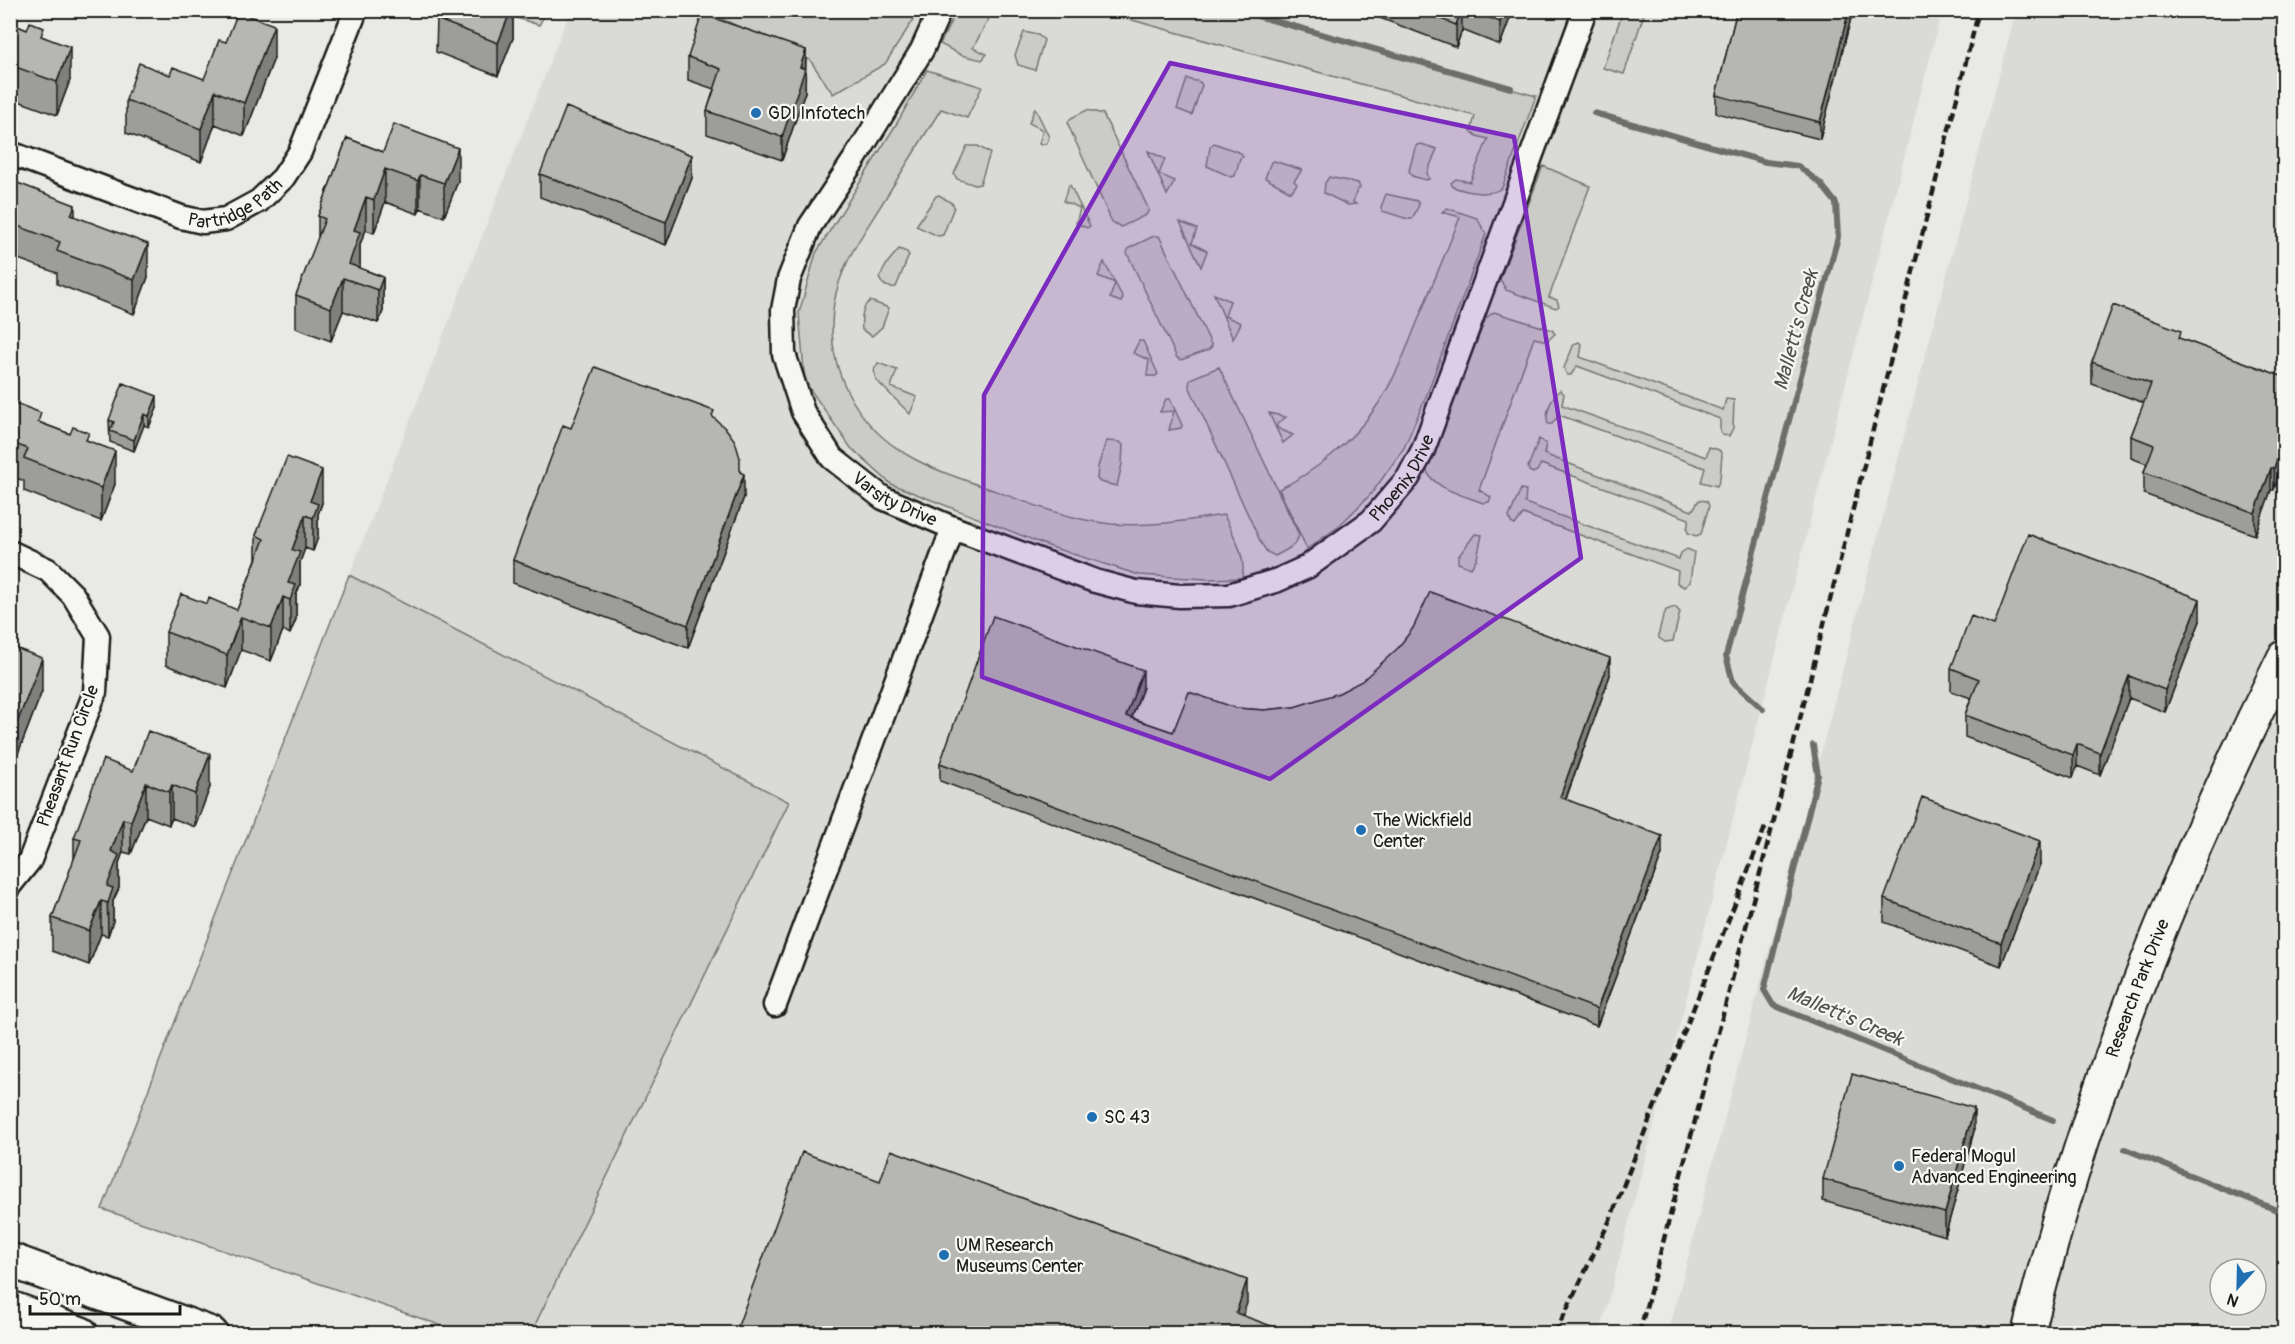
<svg xmlns="http://www.w3.org/2000/svg" width="2295" height="1344" viewBox="0 0 2295 1344" font-family="Pangolin,sans-serif">
  <style>
    .built { fill: #dadad6; fill-rule: evenodd }
    .green { fill: #cbcbc7; stroke: #747472; stroke-width: 1.5 }
    .lines { fill: none; stroke-linecap: round; stroke-linejoin: round }
    .stream { stroke: #6d6d6c; stroke-width: 6 }
    .street-casing { stroke: #1c1c1c; stroke-width: 27 }
    .secondary-casing { stroke: #1c1c1c; stroke-width: 36 }
    .highway-casing { stroke: #1c1c1c; stroke-width: 38 }
    .street { stroke: #f6f6f2; stroke-width: 22 }
    .secondary { stroke: #f6f6f2; stroke-width: 32 }
    .highway { stroke: #f6f6f2; stroke-width: 33 }
    .rail { stroke: #1c1c1c; stroke-width: 4.5; stroke-dasharray: 9 4.5; stroke-linecap: butt }
    .wall { fill: #9d9d9a; stroke: #1c1c1c; stroke-width: 1.5 }
    .shaded-wall { fill: #7f7f7d; stroke: #1c1c1c; stroke-width: 1.5 }
    .building { fill: #b6b6b3; stroke: #1c1c1c; stroke-width: 1.5 }
    .marked { fill: #7b2cbf; fill-opacity: 0.2; stroke: #7b2cbf; stroke-width: 4.5; stroke-linejoin: round }
    .poi-dot { fill: #1f6fb2; stroke: #f6f6f2; stroke-width: 2 }
    .labels { text-anchor: middle; dominant-baseline: central; stroke-width: 4.5; stroke-linejoin: round; paint-order: stroke }
    .poi-label { font-size: 18px; fill: #1c1c1c; stroke: #f6f6f2; text-anchor: start }
    .street-label { font-size: 18px; fill: #1c1c1c; stroke: #f6f6f2 }
    .water-label { font-size: 20px; font-style: italic; fill: #525251; stroke: #f6f6f2 }
  </style>
  <rect width="100%" height="100%" fill="#e9e9e5"/>
  <filter id="ink" filterUnits="userSpaceOnUse"><feTurbulence type="fractalNoise" baseFrequency=".0167" numOctaves="2"/><feDisplacementMap in="SourceGraphic" scale="12" xChannelSelector="R" yChannelSelector="G"/><feConvolveMatrix kernelMatrix="1 2 1 2 8 2 1 2 1" color-interpolation-filters="sRGB"/></filter>
  <g filter="url(#ink)">
    <!-- built -->
    <path class="built" d="M570 11H1942L1600 1333H463L102 1209Z
      M2016 11H2284V1333L1668 1334ZM2220 1269H2256V1305H2220Z"/>
    <!-- green -->
    <path class="green" d="M957 10 993 11 973 48 987 54 982 60 961 55 940 44Z
      M495 11H547L539 25Z
      M705 11H919L885 64 833 94 810 60Z
      M1100 11H1231L1536 96 1502 188C1489 197 1467 192 1453 187L1451 183 1456 179 1470 182 1488 139 1477 136 1471 131 1475 116Z
      M1623 11H1645L1624 74 1603 68Z
      M1024 32 1038 35 1044 40 1035 70 1018 65 1015 55Z
      M927 70 982 87 967 118 941 109C922 140 902 171 883 202 862 236 841 263 834 303 824 366 855 425 909 456 935 471 965 480 993 490 1030 504 1072 520 1111 524 1150 527 1186 521 1224 515 1233 535 1247 556 1242 578L1207 579 1139 575 1051 547 891 484 851 448 805 382 799 313 816 253 897 123Z
      M1187 79 1200 82 1202 85 1192 115 1177 109Z
      M1035 108 1049 137 1047 143 1042 145 1039 144 1043 130 1029 123Z
      M1087 110 1103 114 1149 210 1146 215 1121 227 1112 222 1069 127 1068 122 1071 118Z
      M1214 143 1241 153 1243 157 1240 158 1235 176 1231 177 1207 166 1210 147Z
      M1421 144 1437 149 1427 173 1429 179 1426 180 1412 176 1409 171 1415 148 1417 145Z
      M967 146H978L990 153 980 184 975 185 957 179 954 174Z
      M1148 151 1165 159 1159 174 1175 181 1167 195Z
      M1274 161 1302 170 1294 181 1297 184 1291 192 1265 178 1271 162Z
      M1543 166 1590 186 1549 297 1557 300 1559 306 1556 308 1506 290 1500 279Z
      M1329 177 1358 183 1360 188 1357 190 1353 202 1356 204 1348 205 1324 193 1325 183Z
      M1069 185H1070L1090 226 1087 228 1076 223 1080 208 1063 201Z
      M1386 194 1417 201 1419 205 1412 219H1408L1382 211 1381 207Z
      M939 195 953 204 954 207 943 235 938 236 916 226 936 196Z
      M1447 208 1477 218 1486 234 1427 394 1404 448 1372 493 1338 527 1307 549 1279 489C1315 472 1350 443 1374 410 1394 382 1407 348 1420 315 1433 283 1447 250 1460 217L1442 212Z
      M1180 222 1197 229 1192 243 1207 251 1201 267Z
      M1154 236H1159L1212 346 1208 350 1181 360 1177 358 1127 253 1129 248Z
      M899 249 907 252 909 255 896 287C888 288 882 286 879 278L888 262Z
      M1104 262 1123 298 1121 302 1110 298 1115 283 1098 276Z
      M1214 294 1230 301 1225 316 1241 323 1233 339Z
      M870 301 889 308 882 327 872 336 862 330C861 320 861 307 870 301Z
      M1494 312 1552 330 1555 334 1547 341 1534 338 1479 490 1491 497 1489 502 1483 503C1466 496 1430 488 1426 468L1486 318Z
      M1139 341H1143L1158 374 1156 376H1147L1149 360 1133 353Z
      M1579 342 1582 345 1580 357 1723 410 1726 399 1734 400 1733 428 1729 436 1722 435 1720 431V419L1577 366 1571 375H1567L1564 368 1574 344Z
      M878 363 897 370 891 387 917 397 910 414 876 380 874 370Z
      M1219 367 1299 535C1296 547 1286 550 1275 556L1267 552 1261 543 1189 386 1190 379Z
      M1560 390 1564 394 1562 405 1706 457 1709 447 1719 450 1722 454 1720 479 1717 486 1701 482 1705 468 1559 415 1552 424H1548C1544 415 1552 396 1560 390Z
      M1166 399H1170L1182 425 1181 428 1169 430 1174 411 1160 412Z
      M1269 413 1286 417 1277 424V428L1293 435 1283 443Z
      M1539 439 1546 444 1544 454 1692 511 1699 500 1707 501 1709 506 1701 534 1696 536 1688 533 1687 529 1689 519 1541 464 1537 471 1533 473 1529 471 1528 467Z
      M1106 441 1120 442 1123 445 1122 464 1117 486 1100 482 1097 479 1098 467Z
      M1521 489 1526 490 1525 503 1679 559 1681 553 1687 549 1694 552 1690 582 1684 587 1677 583 1678 571 1523 514 1515 525 1511 523 1509 517Z
      M1475 534 1482 535 1477 558 1471 568 1458 563V557Z
      M349 575 789 802 531 1333H463L102 1209Z
      M1675 607 1680 612 1673 641 1665 642 1659 638C1658 628 1663 618 1666 610Z"/>
    <g class="lines">
      <!-- stream -->
      <path class="stream" d="M1237 10 1511 88
        M1594 113 1766 162 1798 166 1821 184 1836 203 1838 237 1726 656 1733 682 1763 709
        M1813 745 1818 775 1764 990 1773 1005 2053 1120
        M2125 1149 2284 1213"/>
      <defs>
        <g id="street">
          <path id="s1" d="M940 10 922 50 854 160 810 226 789 279 783 310 784 354 803 412 832 458 883 498 953 528 1095 581 1136 592 1180 596 1229 595 1278 580 1307 567 1371 521 1408 478 1423 450 1585 10"/>
          <path id="s2" d="M10 153 181 217 203 222 226 219 259 201 283 178 300 152 356 10"/>
          <path d="M10 552 48 570 73 595 98 636 95 692 30 860 10 885"/>
          <path d="M775 1005 953 528"/>
        </g>
        <g id="secondary">
          <path id="s3" d="M2028 1334C2085 1099 2176 872 2284 657"/>
        </g>
        <path id="highway" d="M10 1260 211 1334
          M10 1308 81 1334"/>
      </defs>
      <!-- street casing -->
      <use href="#street" class="street-casing"/>
      <!-- secondary casing -->
      <use href="#secondary" class="secondary-casing"/>
      <!-- highway casing -->
      <use href="#highway" class="highway-casing"/>
      <!-- street -->
      <use href="#street" class="street"/>
      <!-- secondary -->
      <use href="#secondary" class="secondary"/>
      <!-- highway -->
      <use href="#highway" class="highway"/>
      <!-- rail -->
      <path class="rail" d="M1555 1334 1609 1222 1766 825
        M1639 1334 1785 778 1979 10"/>
    </g>
    <!-- wall -->
    <path class="wall" d="M417 10H513V38L498 76 436 52 437 18Z
      M1359 10H1513L1500 45 1462 30 1456 47Z
      M1737 10H1853L1820 139 1716 113V95Z
      M10 23 44 37 70 80 57 115 10 98Z
      M806 50 805 92 782 160 707 134V111L714 89 688 80V57Z
      M274 58 244 136 215 124 201 162 126 133V100L170 75 204 79Z
      M347 138 458 181 444 217 420 208 418 214 385 202 374 233 366 230 360 244V268L383 277V311L378 323 343 311 331 341 296 328V295L318 239V216Z
      M540 174 692 178 666 245 540 197Z
      M10 180 75 216 148 277 134 314 57 284V273L10 256Z
      M2181 339 2284 377 2274 490H2271L2255 535 2144 494V472L2147 464 2131 458V436L2144 403 2092 384V362Z
      M10 392 12 401 41 423 89 441 115 484 101 521 24 491V481L10 475Z
      M157 408 149 427 144 425 134 451 110 442 109 420Z
      M714 418 740 472 744 497 688 648 513 583V560L571 428Z
      M322 503 318 514V537L313 551 305 548 300 562V585L296 595V619L290 634 283 630 271 661 241 650 227 688 166 665V632L207 604 237 610 256 559V535Z
      M2200 621 2165 712 2129 698 2100 775 2077 766 2073 778 1965 737V715L1971 698 1951 691V668L1994 625Z
      M10 646 42 691 12 769H10Z
      M1610 675 1566 799 1662 854 1597 1026 940 781V763L1143 687 1132 718 1173 732 1236 708 1264 710Z
      M133 771 210 787 195 827 172 818 169 825 146 816 131 854 123 852 119 863V888L113 901V921L108 936 101 934 89 965 52 951V918L74 860V838Z
      M2040 864 2001 966 1884 922V899Z
      M1974 1131 1945 1236 1823 1201V1179Z"/>
    <!-- shaded-wall -->
    <path class="shaded-wall" d="M511 10H513V38L498 76V43Z
      M1461 10H1462V30L1456 47V25Z
      M1505 10H1513L1500 45V22Z
      M1849 10H1853L1820 139V122Z
      M274 25V58L244 136V103Z
      M70 47V80L57 115V82Z
      M806 50 805 92 782 160V137L800 67Z
      M215 91V124L201 162V129Z
      M458 148V181L444 217V183Z
      M692 155V178L666 245V222Z
      M385 169V202L374 233V200Z
      M420 175V208L418 214V181Z
      M366 197V230L360 244V265L354 282 349 264 354 230Z
      M75 205V238L71 215Z
      M148 244V277L134 314V280Z
      M383 277V311L378 323V290Z
      M343 278V311L331 341V308Z
      M157 396V408L149 427V416Z
      M144 414V425L134 451V440Z
      M2284 438V459L2274 490V468Z
      M115 451V484L101 521V488Z
      M2271 468V490L2255 535V513Z
      M322 470V503L318 514V537L313 551V518L310 501Z
      M744 474V497L688 648V625Z
      M305 515V548L300 562V585L296 595V619L290 634V600L288 583 292 550Z
      M283 597V630L271 661V628Z
      M2200 599V621L2165 712V690Z
      M241 617V650L227 688V655Z
      M42 658V691L12 769V736Z
      M1610 658V675L1560 814V797Z
      M1143 670V687L1126 733V716Z
      M2129 676V698L2100 775V753Z
      M2077 744V766L2073 778V755Z
      M210 754V787L195 827V794Z
      M146 783V816L131 854V821Z
      M172 785V818L169 825V792Z
      M123 819V852L119 863V888L113 901V921L108 936 107 886 111 851Z
      M1662 836V854L1597 1026V1009Z
      M2040 841V864L2001 966V943Z
      M101 901V934L89 965V931Z
      M18 976V1009L10 1029V996Z
      M1974 1108V1131L1945 1236V1213Z
      M1247 1280V1303L1236 1334V1313Z"/>
    <!-- building -->
    <path class="building" d="M440 10H511L498 43 436 19Z
      M1419 10H1461L1456 25Z
      M1470 10H1505L1500 22Z
      M1737 10H1849L1820 122 1716 95Z
      M238 12 274 25 244 103 215 91 201 129 126 100 139 63 170 75 173 67 204 79 219 40 226 42Z
      M702 14 806 50 800 67 805 69 782 137 707 111 721 69 688 57Z
      M30 22 44 28 41 36 70 47 57 82 10 65V23L27 30Z
      M566 107 692 155 666 222 540 174Z
      M394 124 458 148 444 183 420 175 418 181 385 169 374 200 366 197 354 230 360 232 349 264 383 277 378 290 343 278 331 308 296 295 325 219 318 216 347 138 383 152Z
      M10 180 75 205 71 215 148 244 134 280 57 251 60 242 10 223Z
      M2113 305 2181 331 2179 338 2284 377V438L2274 468H2271L2255 513 2144 472 2154 445 2131 436 2151 384 2092 362Z
      M595 367 714 411 712 416 727 430 735 441 740 458V472L744 474 688 625 513 560 563 425 571 428Z
      M123 383 157 396 149 416 144 414 134 440 110 431 114 422 109 420Z
      M10 401 41 413 38 422 70 434 73 427 89 433 86 440 115 451 101 488 24 458 28 449 10 442Z
      M287 457 322 470 310 501 318 504 313 518 305 515 292 550 300 552 288 583 296 585 290 600 283 597 271 628 241 617 227 655 166 632 181 594 207 604 209 598 237 610 264 539 256 535Z
      M2028 534 2200 599 2165 690 2129 676 2100 753 2077 744 2073 755 1965 715 1979 679 1951 668 1971 616 1994 625Z
      M1430 592 1610 658 1560 797 1662 836 1597 1009 940 763 993 616 1143 670 1126 716 1173 732 1189 692 1236 708 1264 710 1294 707 1339 693 1362 681 1398 648 1413 628Z
      M10 646 42 658 12 736H10Z
      M148 731 210 754 195 794 172 785 169 792 146 783 131 821 123 819 111 851 119 855 107 886 113 888 108 903 101 901 89 931 52 918 81 840 74 838 103 759 133 771Z
      M1922 797 2040 841 2001 943 1884 899Z
      M10 973 18 976 10 996Z
      M1852 1074 1974 1108 1945 1213 1823 1179Z
      M891 1150 1247 1280 1236 1313 1293 1334H735L802 1152 880 1181Z"/>
  </g>
  <!-- marked area -->
  <path class="marked" d="M1170 63 1514 137 1581 558 1270 779 982 677 984 395Z"/>
  <!-- markers -->
  <g class="poi-dot">
    <circle cx="756" cy="113" r="6"/>
    <circle cx="1361" cy="830" r="6"/>
    <circle cx="1092" cy="1117" r="6"/>
    <circle cx="1899" cy="1166" r="6"/>
    <circle cx="944" cy="1255" r="6"/>
  </g>
  <g class="labels">
    <!-- poi labels -->
    <g class="poi-label">
      <text x="768" y="113">GDI Infotech</text>
      <text x="1373" y="820">The Wickfield<tspan x="1373" dy="21">Center</tspan></text>
      <text x="1104" y="1117">SC 43</text>
      <text x="1911" y="1156">Federal Mogul<tspan x="1911" dy="21">Advanced Engineering</tspan></text>
      <text x="956" y="1245">UM Research<tspan x="956" dy="21">Museums Center</tspan></text>
    </g>
    <!-- street labels -->
    <g class="street-label">
      <text stroke="none"><textPath href="#s2" startOffset="242">Partridge Path</textPath></text>
      <text stroke="none"><textPath href="#s1" startOffset="1144">Phoenix Drive</textPath></text>
      <text stroke="none"><textPath href="#s1" startOffset="576">Varsity Drive</textPath></text>
      <text transform="translate(68 756) rotate(-70)">Pheasant Run Circle</text>
      <text stroke="none"><textPath href="#s3" startOffset="363">Research Park Drive</textPath></text>
    </g>
    <!-- water labels -->
    <g class="water-label">
      <text transform="translate(1796 330) rotate(-75)">Mallett's Creek</text>
      <text transform="translate(1845 1016) rotate(23)">Mallett's Creek</text>
    </g>
  </g>
  <!-- margin -->
  <rect width="2295" height="1344" fill="none" stroke="#f6f6f2" stroke-width="36"/>
  <rect x="18" y="18" width="2259" height="1308" fill="none" stroke="#1c1c1c" stroke-width="2" filter="url(#ink)"/>
  <!-- north arrow -->
  <g transform="translate(2238 1287) rotate(202)"><circle r="28" fill="#f6f6f2" stroke="#9f9f9c" stroke-width="1.5"/>
  <path d="M0-4.5L10 22L0 15L-10 22Z" fill="#1f6fb2"/>
  <text y="-9" font-size="16" font-weight="bold" text-anchor="middle" fill="#1c1c1c">N</text>
  </g>
  <!-- scale -->
  <path d="M30 1305v9h150v-9" fill="none" stroke="#1c1c1c" stroke-width="3"/>
  <text x="39" y="1305" font-size="18" fill="#1c1c1c" stroke="#f6f6f2" stroke-width="4.5" paint-order="stroke">50 m</text>
</svg>
